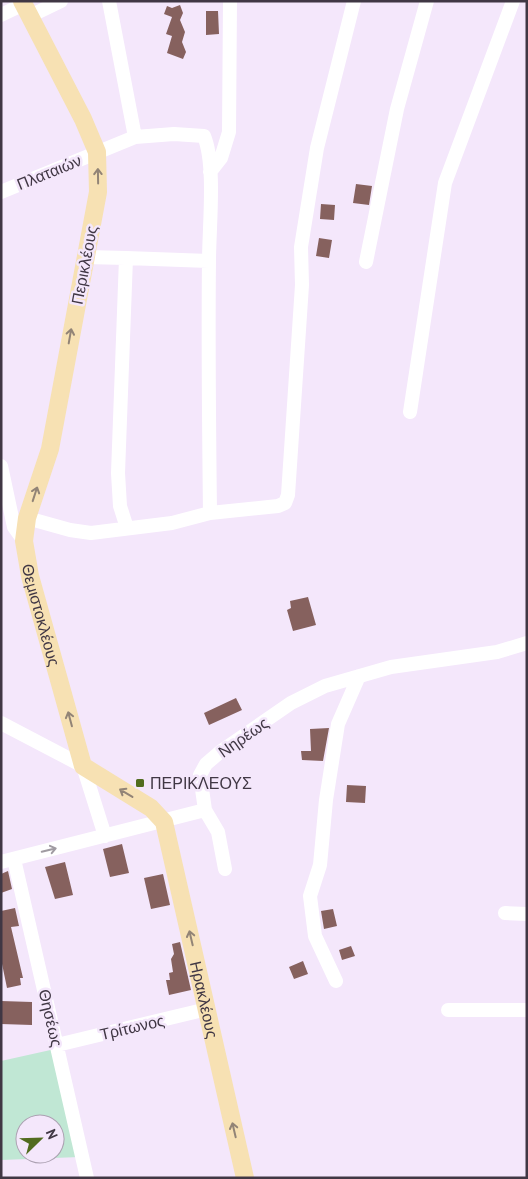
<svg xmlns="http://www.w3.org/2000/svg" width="528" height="1179" viewBox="0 0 528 1179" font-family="'PT Sans',sans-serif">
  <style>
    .green { fill: #c0e7d4; fill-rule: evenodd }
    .building { fill: #86615e }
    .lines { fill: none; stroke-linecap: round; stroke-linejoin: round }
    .minor { stroke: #fff; stroke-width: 14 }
    .major { stroke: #f7e1b3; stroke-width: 18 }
    .oneway { stroke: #928476 }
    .oneway2 { stroke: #a09ba2 }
    .poi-dot { fill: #526c1f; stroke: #f4e7fb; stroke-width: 2 }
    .labels { text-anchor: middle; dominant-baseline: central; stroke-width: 5; stroke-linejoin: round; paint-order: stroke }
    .street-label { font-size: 16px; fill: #403744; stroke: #f4e7fb }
    .poi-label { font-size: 16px; fill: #403744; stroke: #f4e7fb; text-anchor: start }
  </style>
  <rect width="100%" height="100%" fill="#f4e7fb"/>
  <!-- green -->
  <path class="green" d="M55 1049 80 1157 1 1160V1061ZM25 1124H55V1154H25Z"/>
  <!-- building -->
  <path class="building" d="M180 5 183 13 180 20 185 32 182 42 186 52 183 59 167 53 172 36 166 34 172 17 164 14 167 6 172 8Z
    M206 11H218L219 34 206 35Z
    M356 184 372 186 369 205 353 203Z
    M321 204 335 205 334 220 320 219Z
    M319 238 332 240 329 258 316 256Z
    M308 597 316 625 293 631 287 610 291 608 290 601Z
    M236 698 242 710 209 725 204 713Z
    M329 728 323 761 302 760 301 751H311L310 729Z
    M347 785 366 786 365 803 346 802Z
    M122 844 129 873 110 877 103 849Z
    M65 862 73 895 55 899 45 867Z
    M8 871 12 889 1 893V874Z
    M163 874 170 905 151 909 144 878Z
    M15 908 19 926 11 927 23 978H20L21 985 7 988 1 959V911Z
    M333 909 337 926 324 929 321 911Z
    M180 942 191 990 169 995 166 980H170L169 973 173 972 171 959 174 954 172 944Z
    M351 946 355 956 342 960 339 950Z
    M303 961 308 974 294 979 289 967Z
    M1 1001 32 1002V1025L1 1024Z"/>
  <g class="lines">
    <!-- minor -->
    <path class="minor" d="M109 1 135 137
      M1 15 24 4
      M30 16 61 1
      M210 172 221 158 229 132 230 1
      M1 192 135 137 174 134 204 136C216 165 209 227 209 261 208 345 209 429 210 513
      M86 257 126 258 118 473 120 506 127 528
      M126 258 209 261
      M366 262 397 109 427 1
      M410 412 445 183 513 1
      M1 466 14 527 24 541
      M27 518 70 530 91 533 172 523 210 513 278 506 285 503 288 495 302 285 301 247 317 148 354 1
      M1 723 83 766 105 836
      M14 859 87 1178
      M1 862 205 810
      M225 869 218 832 205 810 200 775 206 764 220 752 291 703 325 686 391 667 497 652 527 643
      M505 913 527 914
      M336 981 315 936 310 896 320 865 326 800 338 724 359 676
      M448 1010H527
      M57 1045 207 1009"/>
    <!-- major -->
    <path class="major" id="s1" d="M22 1 83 119 97 152 98 192 50 449 27 518 24 541 30 576 83 766 151 808 164 822 245 1178"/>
  </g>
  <!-- one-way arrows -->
  <defs><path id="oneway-shaft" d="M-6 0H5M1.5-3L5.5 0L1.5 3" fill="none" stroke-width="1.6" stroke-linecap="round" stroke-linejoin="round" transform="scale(1.25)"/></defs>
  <g class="oneway">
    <use href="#oneway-shaft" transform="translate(98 176) rotate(-91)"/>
    <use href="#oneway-shaft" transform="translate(70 336) rotate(-80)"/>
    <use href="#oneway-shaft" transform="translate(35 494) rotate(-72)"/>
    <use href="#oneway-shaft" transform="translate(70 719) rotate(-105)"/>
    <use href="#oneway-shaft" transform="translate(126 793) rotate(-149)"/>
    <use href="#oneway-shaft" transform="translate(191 938) rotate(-103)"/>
    <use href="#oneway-shaft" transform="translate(234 1130) rotate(-103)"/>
  </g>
  <use class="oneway2" href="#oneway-shaft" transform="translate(49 850) rotate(-14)"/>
  <!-- markers -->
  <rect class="poi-dot" x="135" y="778" width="10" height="10" rx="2.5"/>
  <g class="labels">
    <!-- street labels -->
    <g class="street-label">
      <text transform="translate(49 172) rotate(-22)">Πλαταιών</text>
      <text transform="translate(84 265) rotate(-79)">Περικλέους</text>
      <text stroke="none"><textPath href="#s1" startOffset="642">Θεμιστοκλέους</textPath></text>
      <text transform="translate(243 737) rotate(-35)">Νηρέως</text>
      <text stroke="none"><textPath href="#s1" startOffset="1080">Ηρακλέους</textPath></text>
      <text transform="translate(51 1018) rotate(77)">Θησέως</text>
      <text transform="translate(132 1027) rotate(-13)">Τρίτωνος</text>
    </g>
    <!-- poi labels -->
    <g class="poi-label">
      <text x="150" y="783">ΠΕΡΙΚΛΕΟΥΣ</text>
    </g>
  </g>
  <!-- border -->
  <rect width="528" height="1179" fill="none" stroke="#403744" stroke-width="5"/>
  <!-- north arrow -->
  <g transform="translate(40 1139) rotate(67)"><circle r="24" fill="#f4e7fb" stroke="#aca1b2"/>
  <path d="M0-4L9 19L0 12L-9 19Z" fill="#526c1f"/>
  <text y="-8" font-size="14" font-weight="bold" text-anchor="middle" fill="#403744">N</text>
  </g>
</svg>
